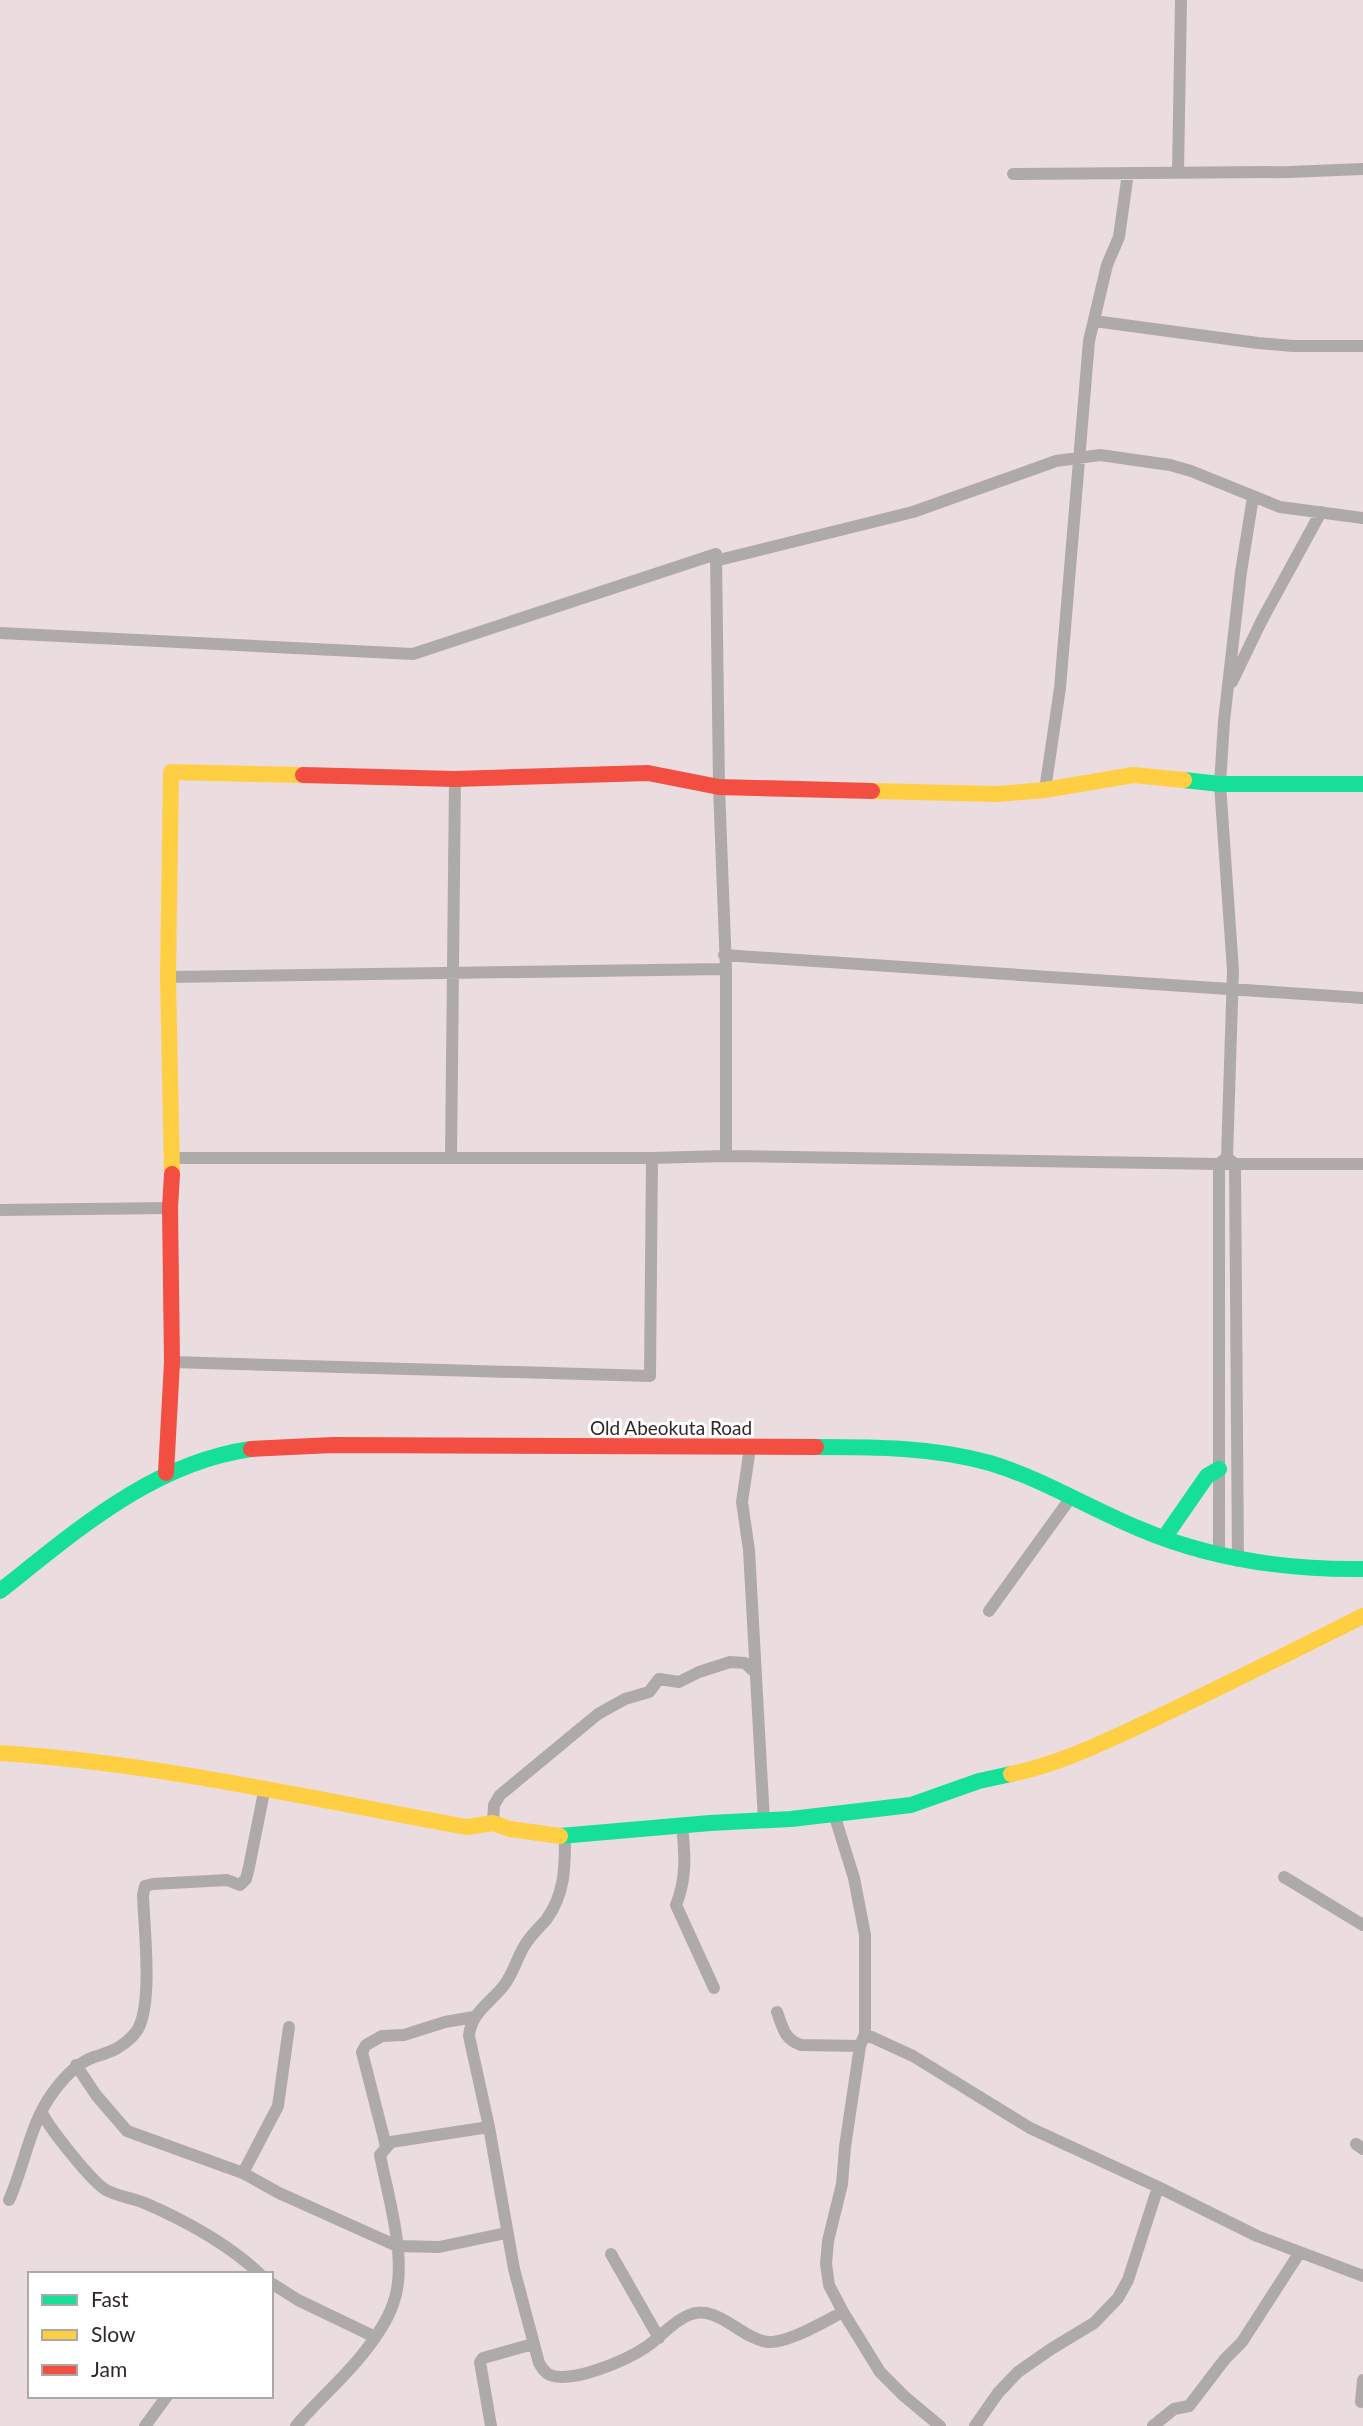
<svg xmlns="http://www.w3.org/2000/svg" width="1363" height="2426" viewBox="0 0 1363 2426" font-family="Lato,sans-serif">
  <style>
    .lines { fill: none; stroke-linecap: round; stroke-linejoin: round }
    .street { stroke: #afaaaa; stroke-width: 12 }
    .fast { stroke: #16e098; stroke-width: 16 }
    .slow { stroke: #ffcf43; stroke-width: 16 }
    .jam { stroke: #f24e42; stroke-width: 16 }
    .labels { text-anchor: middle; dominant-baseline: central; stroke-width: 6; stroke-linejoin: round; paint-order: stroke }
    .street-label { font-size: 19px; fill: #312729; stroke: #fff }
  </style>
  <rect width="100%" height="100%" fill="#ebdce0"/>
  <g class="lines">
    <!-- street -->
    <path class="street" d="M1178 173 1181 0
      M1013 174 1289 172 1363 169
      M1094 321 1258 343 1293 346H1363
      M716 554 719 560 913 512 1056 461 1100 455 1170 465 1191 471 1280 507 1363 518
      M716 554 719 787 726 969V1156
      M0 633 413 654 716 554
      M1232 682 1262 620 1321 512
      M1045 790 1060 688 1089 341 1107 265 1119 237 1128 173
      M724 955 1363 998
      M168 977 726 969
      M173 1158H652L726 1156 1219 1164H1363
      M451 1158 455 779
      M1230 1160 1235 1164 1238 1561
      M0 1210 170 1208
      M172 1362 650 1376 652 1158
      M750 1448 742 1502 749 1550 764 1821
      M1219 1555V1164L1227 1157 1233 971 1220 784 1224 721 1241 572 1253 497
      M989 1611 1072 1496
      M834 1814 854 1878 865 1935V2034L860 2046 845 2147 842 2184 828 2241 826 2264 829 2285 843 2312 880 2372 904 2396 940 2426
      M493 1823 494 1805 500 1795 598 1714 625 1699 649 1692 659 1679 679 1682 699 1672 730 1662 745 1663 756 1673
      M682 1825C685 1854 687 1878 676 1905L714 1988
      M565 1837C565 1868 565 1894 546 1920 539 1928 531 1935 525 1945 517 1957 514 1972 505 1984 492 2002 471 2012 469 2036L489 2127 514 2269 539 2363C542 2368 545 2373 550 2375 572 2384 627 2360 646 2347 660 2338 673 2321 689 2315 717 2303 741 2339 768 2342 787 2344 825 2321 843 2312
      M1284 1877 1363 1925
      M777 2012C783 2028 784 2039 801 2045L860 2046
      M865 2034 913 2056 1030 2128 1158 2187 1257 2236 1363 2276
      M76 2065 96 2095 127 2131 243 2173 279 2193 397 2246 439 2247 506 2233
      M42 2113C50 2129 92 2182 106 2190 119 2197 134 2198 147 2204 188 2222 227 2243 260 2274
      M1356 2144 1363 2149
      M386 2146 362 2052 366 2045 382 2036 404 2035 445 2022 474 2017
      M243 2173 278 2106 289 2027
      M9 2200C25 2165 30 2122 54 2091 65 2076 77 2063 94 2057 103 2054 112 2052 119 2047 127 2042 133 2037 138 2029 153 2002 144 1927 143 1895L145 1886 153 1884 227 1880 240 1885 246 1879 249 1867 264 1792
      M611 2254 659 2338
      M271 2283 298 2300 375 2337
      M1361 2402 1363 2380
      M145 2426 167 2396
      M296 2426C317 2401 342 2380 362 2355 374 2340 387 2322 393 2304 409 2263 388 2197 380 2155L391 2142 489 2127
      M491 2426 480 2362 483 2358 533 2344
      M975 2426 998 2393 1018 2372 1051 2349 1094 2323 1118 2298 1128 2280 1158 2187
      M1153 2426 1174 2409 1189 2406 1225 2359 1242 2342 1300 2252"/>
    <!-- fast -->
    <path class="fast" d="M1184 780 1220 784H1363
      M816 1447C874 1447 933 1447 990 1463 1043 1479 1089 1508 1140 1529 1211 1559 1286 1570 1363 1569
      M1164 1538 1207 1476 1219 1469
      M0 1591C76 1531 152 1463 251 1449
      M560 1836 710 1823 791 1819 911 1805 979 1781 1011 1774"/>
    <!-- slow -->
    <path class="slow" d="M872 791 997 794 1045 790 1133 775 1184 780
      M172 1174 168 977 171 772 303 775
      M0 1753C157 1763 312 1799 467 1827L493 1823 510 1829 560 1836
      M1011 1774C1056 1765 1100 1744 1141 1725 1216 1690 1289 1653 1363 1616"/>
    <!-- jam -->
    <path class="jam" d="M303 775 455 779 648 773 719 787 872 791
      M251 1449 333 1445 816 1447
      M166 1473 172 1362 170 1208 172 1174"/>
  </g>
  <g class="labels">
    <!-- street labels -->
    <g class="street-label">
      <text x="671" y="1427">Old Abeokuta Road</text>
    </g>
  </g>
  <!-- legend -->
  <rect x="28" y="2272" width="245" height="126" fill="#ffffff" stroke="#ada9a9" stroke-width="2"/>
  <rect x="42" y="2295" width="35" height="10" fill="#16e098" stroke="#ada9a9" stroke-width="2"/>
  <text x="91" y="2307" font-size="21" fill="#312729">Fast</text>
  <rect x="42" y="2330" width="35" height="10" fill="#ffcf43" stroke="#ada9a9" stroke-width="2"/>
  <text x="91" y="2342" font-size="21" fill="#312729">Slow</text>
  <rect x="42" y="2365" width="35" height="10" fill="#f24e42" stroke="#ada9a9" stroke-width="2"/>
  <text x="91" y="2377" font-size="21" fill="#312729">Jam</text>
</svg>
